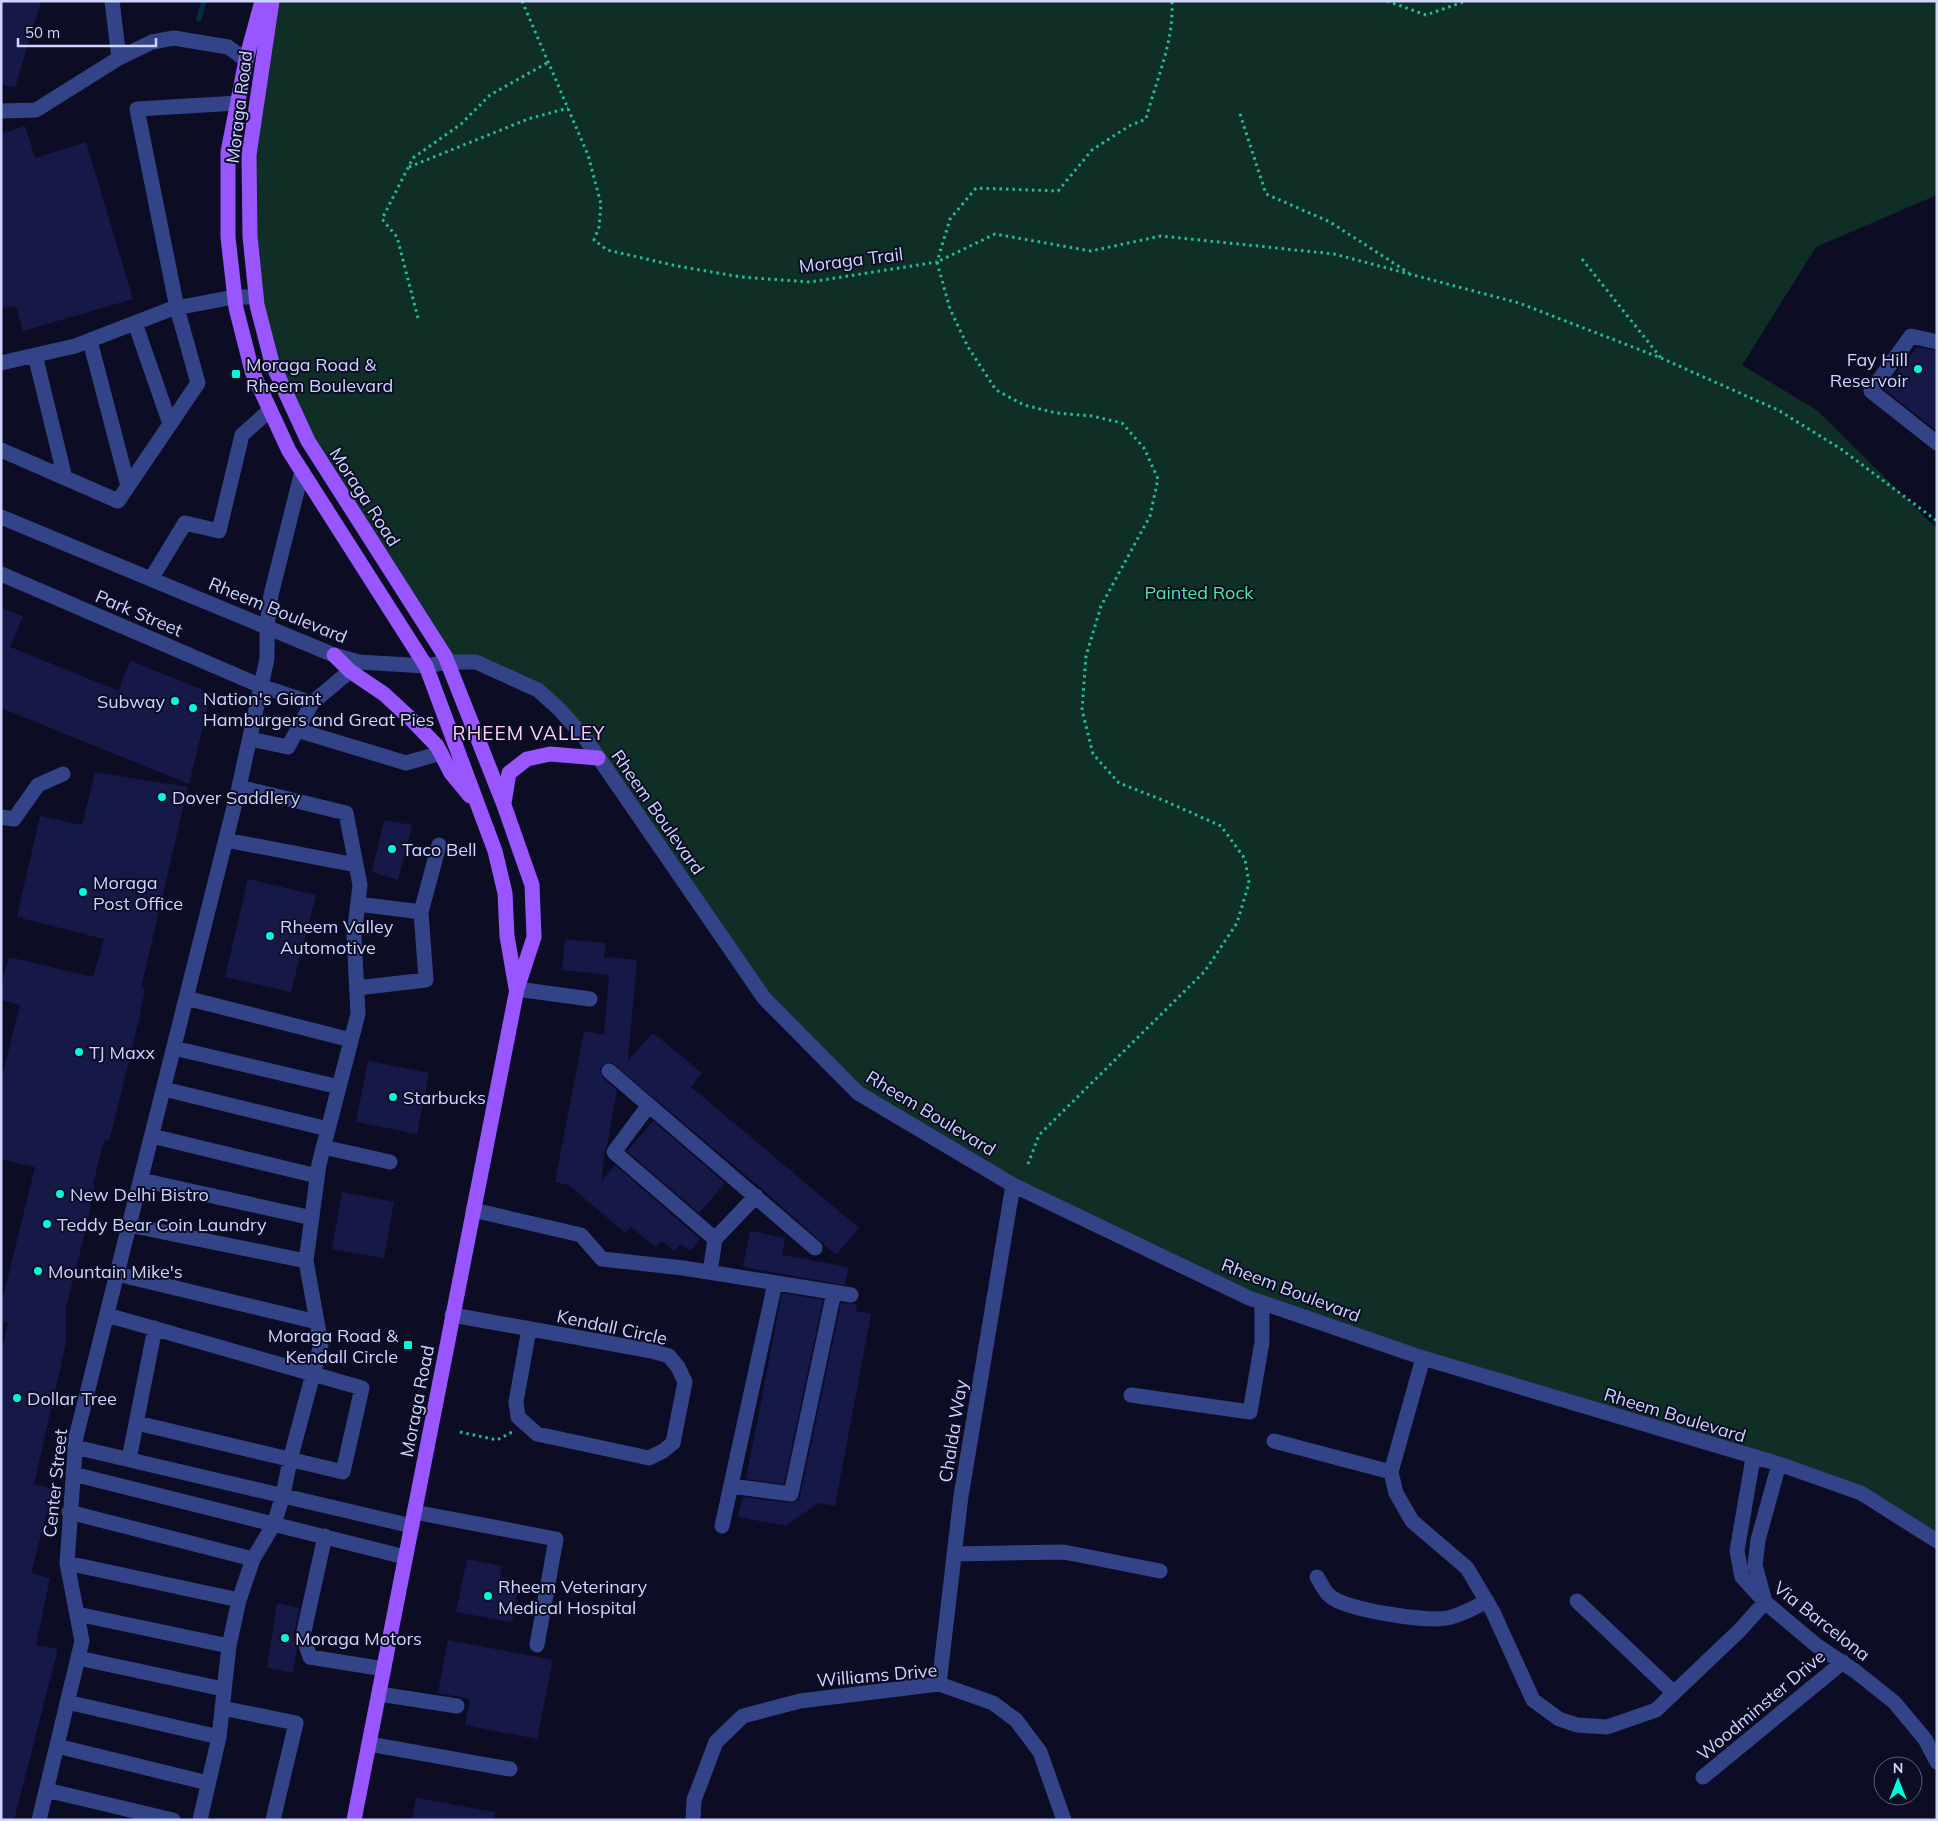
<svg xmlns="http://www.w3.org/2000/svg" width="1938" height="1821" viewBox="0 0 1938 1821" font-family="Mulish,sans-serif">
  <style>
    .green { fill: #0e2e26 }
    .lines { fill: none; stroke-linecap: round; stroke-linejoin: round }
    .stream { stroke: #052a44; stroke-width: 5.5 }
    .building { fill: #161847 }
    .path { stroke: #23be92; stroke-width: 3; stroke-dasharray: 2.5 4; stroke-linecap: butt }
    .minor { stroke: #334387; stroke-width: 15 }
    .major { stroke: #9956ff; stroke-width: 15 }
    .poi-dot { fill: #00fada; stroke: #0c0d24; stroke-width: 2 }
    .labels { text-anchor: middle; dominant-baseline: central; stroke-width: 4; stroke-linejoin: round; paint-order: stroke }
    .street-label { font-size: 18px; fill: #cfd4ff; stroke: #0c0d24 }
    .poi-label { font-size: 18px; fill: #cfd4ff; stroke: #0c0d24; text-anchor: start }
    .park-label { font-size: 18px; fill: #50eaa0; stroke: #0c0d24 }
    .neighbourhood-label { font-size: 19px; letter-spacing: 1px; fill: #ffd1f9; stroke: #0c0d24 }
  </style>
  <rect width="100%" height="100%" fill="#0c0d24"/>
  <!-- green -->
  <path class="green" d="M272 1H1937V195L1816 247 1742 365 1818 411 1937 529V1541L1861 1493 1262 1303 1013 1185 858 1093 764 998 559 709 496 671 448 662 308 441 256 297 249 155Z"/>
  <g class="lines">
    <!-- stream -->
    <path class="stream" d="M199 19 204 1"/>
  </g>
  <!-- building -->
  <path class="building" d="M1 1H41L15 88 1 84Z
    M25 126 35 158 86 142 133 299 23 331 16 306 1 308V134Z
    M1917 347 1937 351V431L1884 389Z
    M1 608 23 616 10 647 119 691 123 677 131 661 211 693 189 784 1 708Z
    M95 772 188 787 141 988 145 989 140 1012H141L109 1141 104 1140 93 1184 95 1185 86 1229 66 1307V1343L34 1484 53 1489 31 1573 50 1578 36 1645 58 1649 14 1820H1V1354L8 1323 1 1321V1306L35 1167 3 1160 1 1151V1081L20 1005 1 1000V986L9 957 93 977 104 939 17 917 40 816 82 825Z
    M384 820 412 825 398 880 372 872Z
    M248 879 316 895 291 992 225 977Z
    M565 939 606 943 604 957 637 960 628 1060 653 1033 702 1073 691 1087 859 1228 836 1255 762 1189 611 1062 602 1065 600 1070 603 1078 617 1090 607 1145 605 1150 601 1182 615 1165 700 1239 690 1251 681 1244 674 1251 662 1241 655 1247 631 1227 625 1233 569 1185 555 1182 584 1031 604 1035 609 975 562 970Z
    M368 1061 429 1073 417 1134 356 1122Z
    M653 1121 725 1183 699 1213 627 1151Z
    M342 1192 394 1202 384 1258 332 1249Z
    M750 1231 785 1238 782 1255 849 1267 845 1285 743 1267Z
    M782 1293 823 1300 784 1484 746 1479Z
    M841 1303 857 1304 856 1311 871 1314 835 1506 818 1503 786 1526 738 1517 743 1497 790 1503 798 1500 800 1496Z
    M467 1559 502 1566 500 1577 520 1581 512 1622 456 1612Z
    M277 1603 300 1608 294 1634 297 1648 293 1673 267 1668Z
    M448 1640 553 1660 537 1739 465 1725 470 1699 438 1693Z
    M416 1798 495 1812V1820H412Z"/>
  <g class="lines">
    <!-- path -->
    <path class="path" d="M522 1 588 155 601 204 599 227 594 240 607 250 677 266 741 277 810 282 937 262 950 219 976 188 1058 191 1092 150 1129 126 1146 119C1156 80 1174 43 1172 1
      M1387 1 1426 15 1466 1
      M1240 114 1266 194 1330 222 1409 273
      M409 167 528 119 568 108
      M1582 259 1661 358
      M418 318 397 237 382 219 413 158 461 124 490 95 547 63
      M1028 1164 1039 1135 1205 971 1237 923 1249 883 1245 859 1221 826 1165 801 1119 783 1093 754 1082 710 1086 656 1101 606 1150 516 1158 479 1144 448 1122 423 1092 416 1056 413 1024 405 996 390 968 347 950 309 937 262 995 234 1091 251 1161 236 1334 254 1519 303 1661 358 1778 410 1841 449 1937 521
      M460 1432 497 1440 512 1432"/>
    <!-- minor -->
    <path class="minor" d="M112 1 119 58
      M1 111 36 110 119 58 152 42 174 38 228 47 246 60
      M135 323 170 424
      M90 341 128 486
      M1937 342 1911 336 1871 391 1937 443
      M35 355 65 478
      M1 363 75 346 171 309 234 297H256
      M1 450 118 501 198 383 177 308 137 109 238 103
      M1 517 334 655 359 662 426 666 448 662H476L538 690 559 709 585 738 764 998 858 1093 1013 1185 1249 1298 1423 1358 1779 1464 1861 1493 1937 1541
      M1 574 261 686 312 703
      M151 579 185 523 219 531 242 435 270 410
      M297 730 406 763 441 753
      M250 739 288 747 312 703 350 671
      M1 817 14 819 38 785 63 774
      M226 840 356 865
      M358 904 421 912
      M357 988 426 980 421 912 439 845
      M517 989 590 999
      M186 998 351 1040
      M174 1048 339 1087
      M609 1071 815 1248
      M164 1089 328 1129
      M649 1105 614 1152 715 1239 756 1196
      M152 1136 317 1176
      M323 1147 390 1162
      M141 1180 312 1218
      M473 1210 581 1235 602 1259 683 1268 851 1295
      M129 1225 306 1261
      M710 1272 715 1239
      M117 1274 317 1322
      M107 1315 362 1388 343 1472 137 1423
      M452 1315 475 1319 652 1351 669 1356 678 1367 685 1382 673 1443 663 1451 649 1458 537 1434 518 1417 516 1402 529 1329
      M1423 1358 1391 1472 1396 1493 1412 1521 1467 1568 1493 1612 1533 1700 1559 1719 1577 1725 1607 1727 1656 1710 1740 1630 1765 1602
      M1131 1395 1250 1412 1262 1342V1303
      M1274 1441 1391 1472
      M75 1447 412 1526
      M1753 1458 1737 1551 1742 1577 1765 1602 1816 1645 1855 1671 1894 1702 1925 1739 1937 1762
      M129 1459 155 1328
      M73 1474 405 1557
      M731 1486 791 1494 834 1292
      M69 1512 253 1559
      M414 1512 556 1539 537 1645
      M722 1526 775 1283
      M325 1536 303 1636 310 1657 384 1669
      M954 1554 1064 1552 1160 1571
      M67 1563 239 1600
      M1317 1577C1321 1583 1324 1591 1330 1596 1345 1610 1427 1622 1447 1618 1461 1615 1474 1608 1487 1601
      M1764 1598 1755 1565 1758 1540 1779 1464
      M1577 1601 1674 1693
      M77 1614 229 1646
      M78 1658 223 1689
      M939 1684 961 1496 1013 1185
      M379 1694 457 1706
      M67 1702 219 1737
      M222 1708 296 1723 273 1820
      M369 1744 510 1769
      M57 1746 208 1783
      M1703 1777 1843 1662
      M46 1790 173 1820
      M39 1820 82 1641 67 1563 76 1437 239 787 267 659V626L271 595 302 471
      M200 1820 219 1737 229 1646 239 1600 253 1559 274 1524 283 1495 290 1460 321 1344 306 1261 319 1164 358 1014 354 936 360 885 346 813 239 787
      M693 1820 694 1800 716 1742 743 1716 800 1701 939 1684 993 1703 1016 1720 1040 1752 1064 1820"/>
    <!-- major -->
    <path class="major" d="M262 1 246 60 228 152V237L236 308 252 371 289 451 426 666 495 851 505 893 507 936 516 988
      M272 1 249 155 250 236 257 305 272 363 308 441 445 656 504 805 532 885 534 937 517 989 354 1820
      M334 655 350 671 384 694 411 719 437 746 451 773 470 796
      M504 803 509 773 527 759 550 754 598 758"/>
  </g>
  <!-- markers -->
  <g class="poi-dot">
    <circle cx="1918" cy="369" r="5"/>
    <rect x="231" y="369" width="10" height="10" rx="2.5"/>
    <circle cx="175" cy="701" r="5"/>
    <circle cx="193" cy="708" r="5"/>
    <circle cx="162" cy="797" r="5"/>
    <circle cx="392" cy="849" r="5"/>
    <circle cx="83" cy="892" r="5"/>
    <circle cx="270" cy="936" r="5"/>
    <circle cx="79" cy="1052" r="5"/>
    <circle cx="393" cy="1097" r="5"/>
    <circle cx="60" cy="1194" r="5"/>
    <circle cx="47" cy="1224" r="5"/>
    <circle cx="38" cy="1271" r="5"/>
    <rect x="403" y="1340" width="10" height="10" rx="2.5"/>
    <circle cx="17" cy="1398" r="5"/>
    <circle cx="488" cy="1596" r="5"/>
    <circle cx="285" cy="1638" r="5"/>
  </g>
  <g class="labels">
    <!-- street labels -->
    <g class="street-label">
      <text transform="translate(239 107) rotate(-83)">Moraga Road</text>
      <text transform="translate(851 260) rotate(-7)">Moraga Trail</text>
      <text transform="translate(365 497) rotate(57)">Moraga Road</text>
      <text transform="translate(278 610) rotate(22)">Rheem Boulevard</text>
      <text transform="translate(139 613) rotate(23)">Park Street</text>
      <text transform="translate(658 812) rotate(55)">Rheem Boulevard</text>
      <text transform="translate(931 1113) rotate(31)">Rheem Boulevard</text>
      <text transform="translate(1291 1290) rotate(21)">Rheem Boulevard</text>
      <text transform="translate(612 1327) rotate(12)">Kendall Circle</text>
      <text transform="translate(417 1401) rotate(-79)">Moraga Road</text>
      <text transform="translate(1675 1415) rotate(17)">Rheem Boulevard</text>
      <text transform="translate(953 1431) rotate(-81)">Chalda Way</text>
      <text transform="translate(55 1483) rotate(-84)">Center Street</text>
      <text transform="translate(1822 1621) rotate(38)">Via Barcelona</text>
      <text transform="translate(877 1675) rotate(-5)">Williams Drive</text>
      <text transform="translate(1761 1705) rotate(-40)">Woodminster Drive</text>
    </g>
    <!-- poi labels -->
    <g class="poi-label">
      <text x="1908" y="359" text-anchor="end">Fay Hill<tspan x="1908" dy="21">Reservoir</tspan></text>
      <text x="246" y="364">Moraga Road &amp;<tspan x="246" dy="21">Rheem Boulevard</tspan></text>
      <text x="203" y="698">Nation's Giant<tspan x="203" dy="21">Hamburgers and Great Pies</tspan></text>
      <text x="165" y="701" text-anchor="end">Subway</text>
      <text x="172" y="797">Dover Saddlery</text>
      <text x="402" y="849">Taco Bell</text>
      <text x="93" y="882">Moraga<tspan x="93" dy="21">Post Office</tspan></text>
      <text x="280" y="926">Rheem Valley<tspan x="280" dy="21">Automotive</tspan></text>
      <text x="89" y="1052">TJ Maxx</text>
      <text x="403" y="1097">Starbucks</text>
      <text x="70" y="1194">New Delhi Bistro</text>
      <text x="57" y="1224">Teddy Bear Coin Laundry</text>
      <text x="48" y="1271">Mountain Mike's</text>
      <text x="398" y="1335" text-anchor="end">Moraga Road &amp;<tspan x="398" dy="21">Kendall Circle</tspan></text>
      <text x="27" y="1398">Dollar Tree</text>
      <text x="498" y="1586">Rheem Veterinary<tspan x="498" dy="21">Medical Hospital</tspan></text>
      <text x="295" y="1638">Moraga Motors</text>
    </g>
    <!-- park labels -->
    <g class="park-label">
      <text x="1199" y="592">Painted Rock</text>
    </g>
    <!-- neighbourhood labels -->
    <g class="neighbourhood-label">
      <text x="529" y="733">RHEEM VALLEY</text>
    </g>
  </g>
  <!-- border -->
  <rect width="1938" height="1821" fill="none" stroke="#cfd4ff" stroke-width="5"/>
  <!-- north arrow -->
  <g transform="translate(1898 1781)"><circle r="24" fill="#0c0d24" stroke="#5a5d7c"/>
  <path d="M0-4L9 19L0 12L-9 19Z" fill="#00fada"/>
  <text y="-8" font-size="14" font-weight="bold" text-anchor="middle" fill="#cfd4ff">N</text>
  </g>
  <!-- scale -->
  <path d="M18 38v8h138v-8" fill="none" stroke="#cfd4ff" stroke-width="2.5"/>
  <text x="25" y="38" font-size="15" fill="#cfd4ff" stroke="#0c0d24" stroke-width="4" paint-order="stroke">50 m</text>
</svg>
